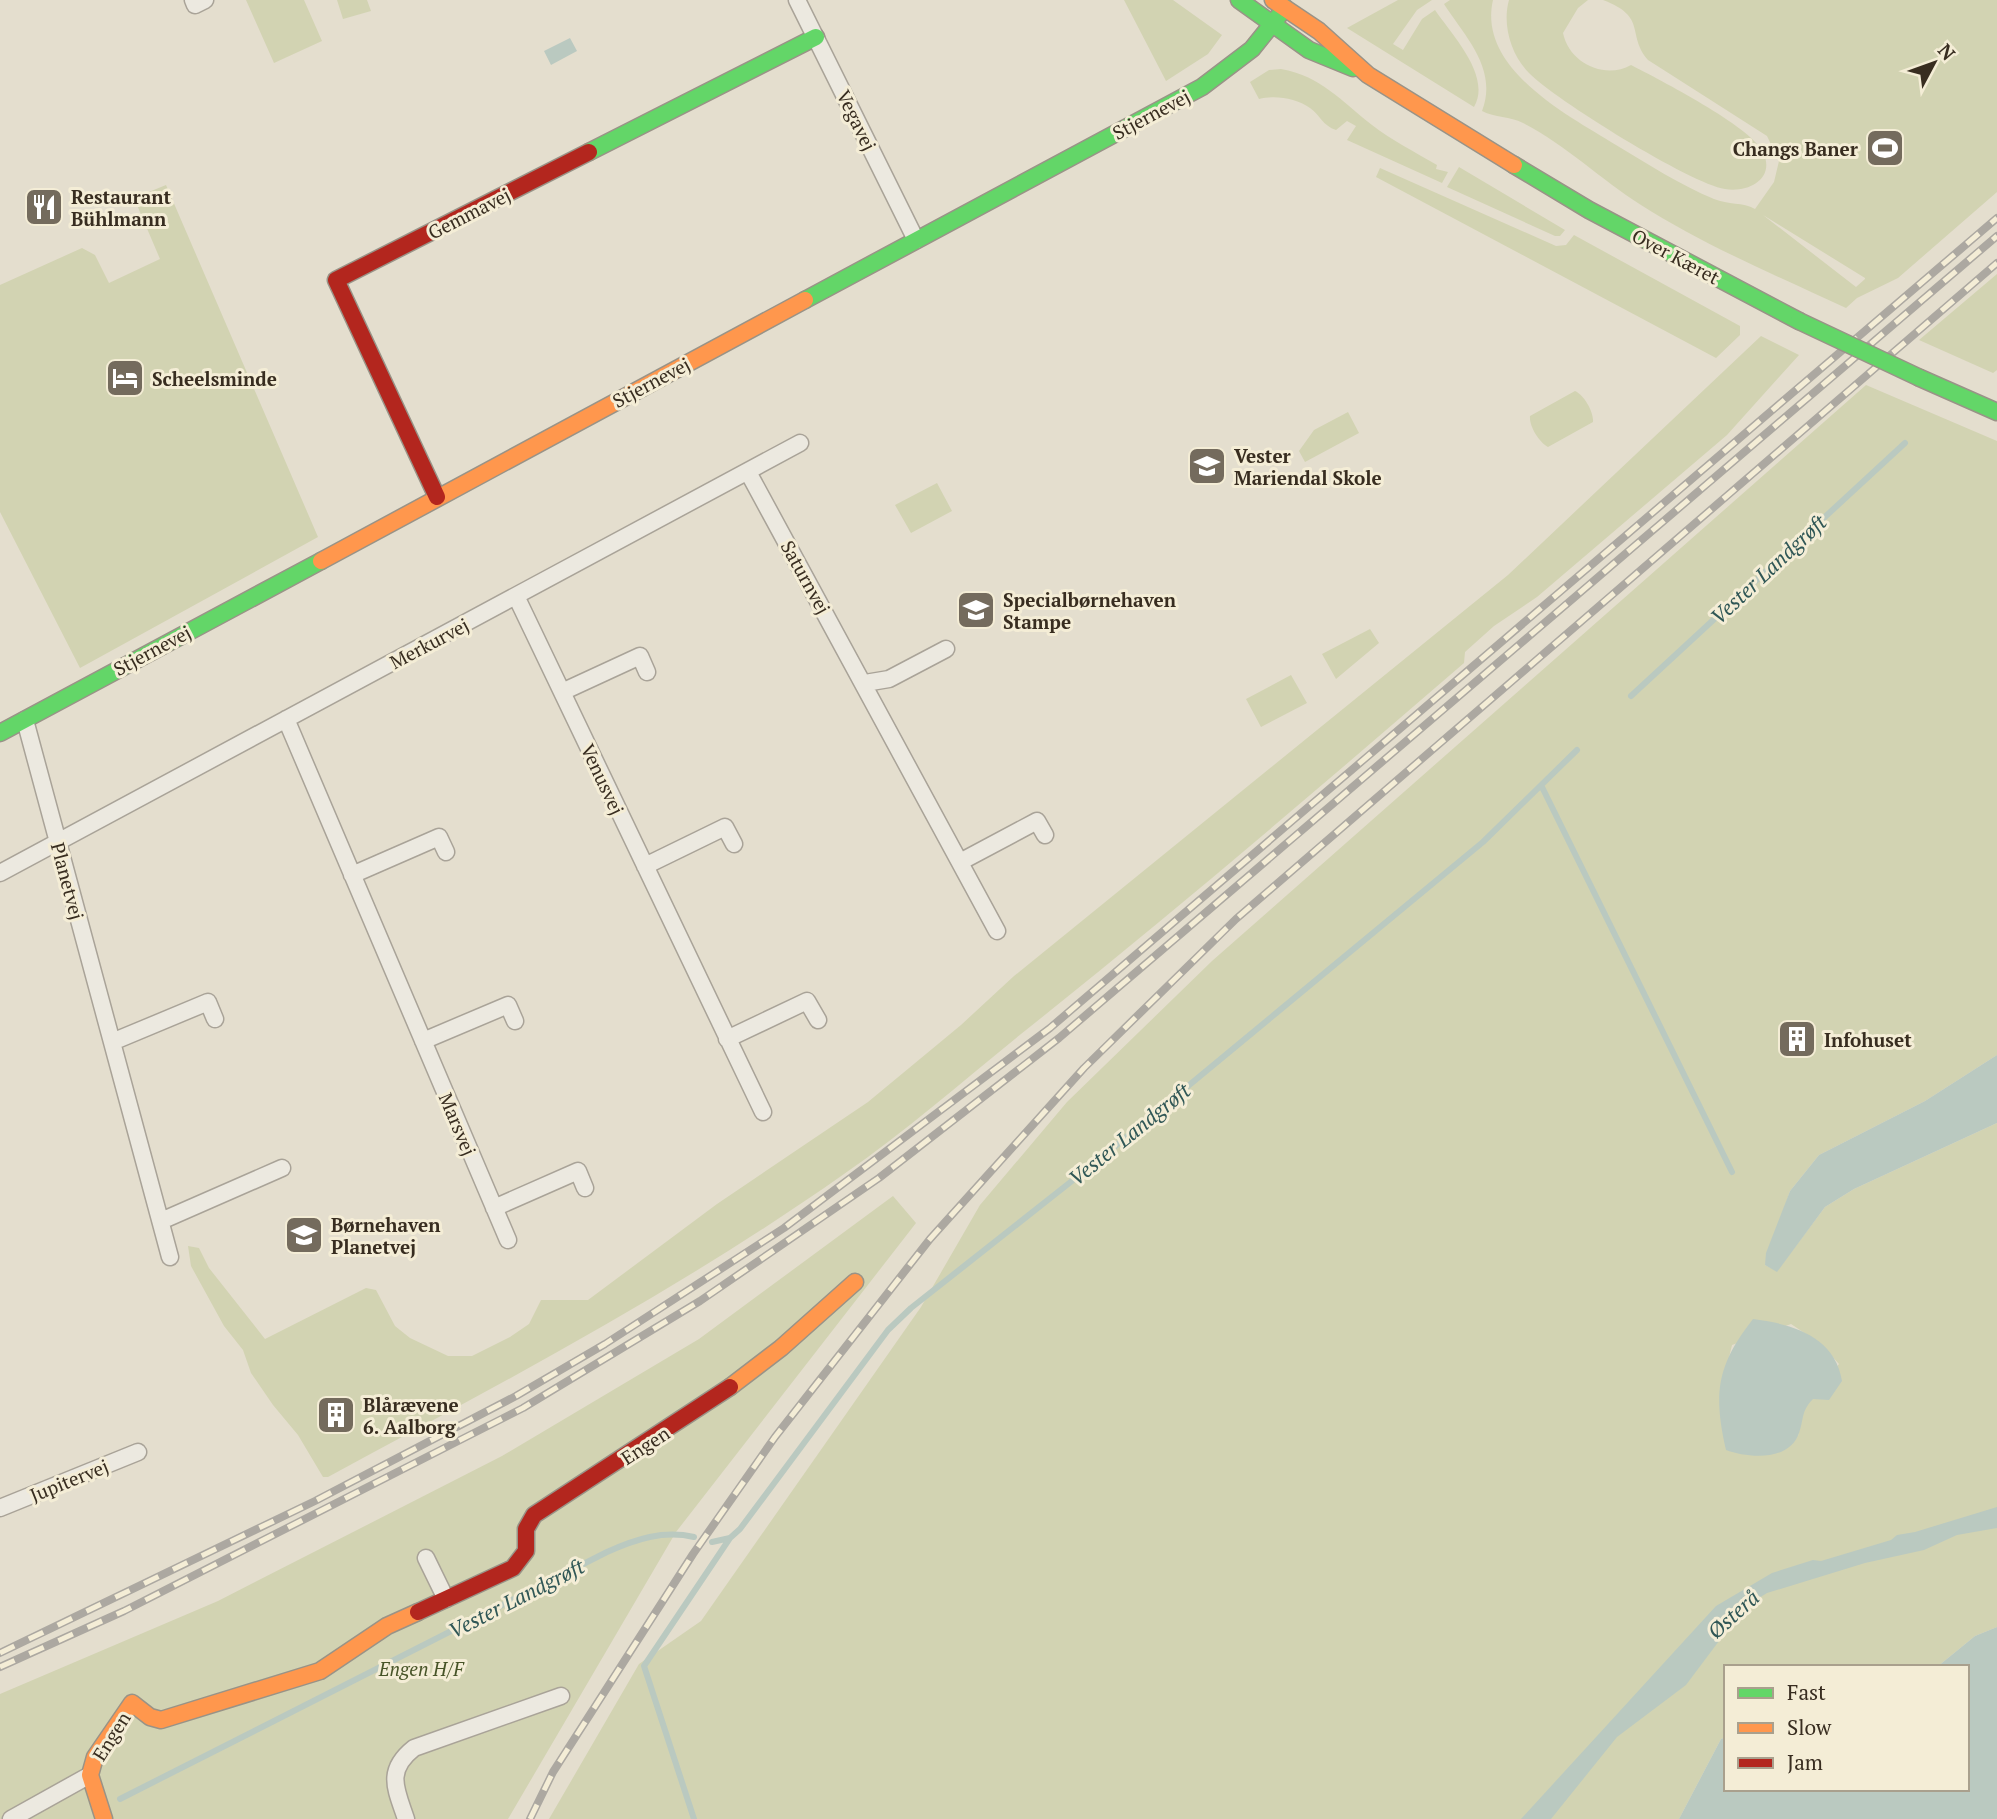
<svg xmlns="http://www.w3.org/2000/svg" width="1997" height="1819" viewBox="0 0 1997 1819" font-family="'PT Serif',serif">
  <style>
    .green { fill: #d2d3b2; fill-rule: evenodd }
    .water { fill: #bac9c0 }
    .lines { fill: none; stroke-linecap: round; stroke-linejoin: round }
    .stream { stroke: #bac9c0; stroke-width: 6 }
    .street-casing { stroke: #a9a398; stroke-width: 19 }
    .fast-casing { stroke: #999387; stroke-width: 19 }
    .slow-casing { stroke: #999387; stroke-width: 19 }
    .jam-casing { stroke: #999387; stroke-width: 19 }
    .street { stroke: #ece9e0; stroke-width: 16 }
    .fast { stroke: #63d668; stroke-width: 16 }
    .slow { stroke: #ff974d; stroke-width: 16 }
    .jam { stroke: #b3261e; stroke-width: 16 }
    .rail-casing { stroke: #aca8a1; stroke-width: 8 }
    .rail { stroke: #f4edd6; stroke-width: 5; stroke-dasharray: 16; stroke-linecap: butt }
    .fast-bridge-casing { stroke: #999387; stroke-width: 19; stroke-linecap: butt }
    .fast-bridge { stroke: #63d668; stroke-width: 16 }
    .labels { text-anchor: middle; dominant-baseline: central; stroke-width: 6; stroke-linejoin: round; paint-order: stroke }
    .street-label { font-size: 19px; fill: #382d20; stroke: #f4edd6 }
    .poi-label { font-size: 19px; font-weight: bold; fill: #382d20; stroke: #f4edd6; text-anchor: start }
    .park-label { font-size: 19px; font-style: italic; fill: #475427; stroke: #f4edd6 }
    .water-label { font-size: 21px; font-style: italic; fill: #305756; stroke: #f4edd6 }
  </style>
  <rect width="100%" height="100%" fill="#e4dece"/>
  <!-- green -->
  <path class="green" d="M246 0H304L322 41 274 63Z
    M337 0H367L371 11 343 19Z
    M1124 0H1173L1222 35 1208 54 1166 81Z
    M1398 0H1432L1417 10 1393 44 1403 50 1422 19 1435 10C1452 35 1492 76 1474 107L1347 28Z
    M1450 0H1493C1477 69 1569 116 1616 145 1648 164 1680 185 1714 199 1728 205 1743 202 1755 209L1774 182 1779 161 1767 136 1648 60C1626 34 1648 17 1603 0H1997V192L1898 278 1857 298 1846 308C1778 276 1705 246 1641 205 1600 179 1566 145 1523 123 1510 116 1495 118 1482 111 1498 69 1466 38 1444 4ZM1763 215 1865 278V279L1856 287Z
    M1509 0H1588L1578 8 1563 33C1569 63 1605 80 1631 65 1660 80 1750 126 1763 152 1776 179 1748 193 1725 189 1691 184 1554 99 1529 73 1511 55 1502 25 1509 0Z
    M1281 69C1321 76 1341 101 1372 125 1391 140 1415 152 1437 165L1436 169 1448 172 1442 183 1347 140 1356 126 1347 121 1336 130C1323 126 1320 115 1310 108 1296 98 1275 95 1259 99L1250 82 1269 70Z
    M1459 167 1565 230 1560 236H1555L1447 187Z
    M1380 168 1556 246 1566 245 1574 235 1740 326V335L1716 358 1376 177Z
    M166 185 318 537 80 668 0 512V285L82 248 95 255 109 283 160 259 134 198Z
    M1997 274V370L1993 373 1919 340Z
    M1761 336 1799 355 1727 435 1537 597 1494 626 1465 652 1464 663C1318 789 1172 914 1021 1034 963 1081 906 1131 844 1174 681 1289 504 1382 328 1477H323L298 1435 273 1405 251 1373 243 1350 224 1326 191 1266 188 1246 199 1248 209 1268 265 1339 366 1288 376 1290 395 1326 410 1338 448 1356H472L510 1337 529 1324 541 1300H588L717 1204 868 1102 961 1025 1014 976 1508 575Z
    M1866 385 1997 441V1055L1925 1101 1819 1155 1790 1191 1765 1265 1777 1271 1825 1207 1854 1189 1997 1123V1627L1975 1636 1937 1667H1726V1737L1721 1739 1679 1819H549L639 1664 701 1621 921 1307 980 1205 1067 1102 1212 961ZM1791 1324 1821 1344 1839 1364 1802 1410 1798 1436 1727 1366 1732 1345Z
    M1575 391C1584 395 1594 412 1593 422L1548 447C1539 442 1529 426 1530 416Z
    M1348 412 1359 433 1305 462 1299 451 1314 430Z
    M937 483 952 511 911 533 895 505Z
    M1370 629 1379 643 1336 679 1322 654Z
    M1291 675 1307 703 1261 727 1246 699Z
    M893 1196 916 1223 676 1532 508 1819H0V1694L218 1601 502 1456 699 1339Z"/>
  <!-- water -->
  <path class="water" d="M570 38 577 51 551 65 544 51Z
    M1997 1055V1123L1854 1189 1825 1207 1777 1272 1765 1265 1766 1253 1790 1191 1819 1155 1925 1101Z
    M1753 1319C1792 1324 1835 1336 1842 1381L1829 1400 1813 1399C1801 1411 1804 1419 1799 1433 1789 1462 1748 1458 1726 1450 1713 1393 1717 1365 1753 1319Z
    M1997 1507V1528L1957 1535 1924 1550 1865 1563 1767 1593 1751 1603 1734 1621 1686 1685 1617 1737 1551 1819H1521L1716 1606 1772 1573 1813 1560 1821 1561 1891 1540 1897 1535 1915 1532Z
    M1997 1627V1819H1679L1721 1739 1726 1737V1789H1967V1667H1937L1975 1636Z"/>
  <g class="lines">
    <!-- stream -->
    <path class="stream" d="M1631 696 1905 443
      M1542 787 1732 1172
      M712 1542 730 1538 740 1529 888 1330 911 1308 1101 1158 1483 842 1577 750
      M120 1799 607 1552C636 1539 663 1530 694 1537
      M694 1819 644 1666 730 1538"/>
    <defs>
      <path id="street" d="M193 0 195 5 205 0
        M797 0 916 240
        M748 472 997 931
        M516 596 763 1112
        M865 683 889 679 946 649
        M562 692 640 656 647 672
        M286 719 508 1240
        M25 720 170 1257
        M960 862 1037 821 1045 835
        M645 866 725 827 734 844
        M0 873 800 443
        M352 875 439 837 446 852
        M727 1039 807 1001 818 1020
        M423 1041 508 1005 515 1021
        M112 1042 208 1002 215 1019
        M494 1208 578 1171 585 1188
        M161 1221 282 1168
        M0 1508 138 1452
        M426 1558 446 1599
        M11 1819 90 1775
        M406 1819C396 1789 385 1771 414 1748L561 1696"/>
      <path id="fast" d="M1239 0 1309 50 1353 68
        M589 152 816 37
        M1514 165 1589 210 1799 321
        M805 300 1202 87 1252 49 1285 8
        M1920 378 1997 412
        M0 733 321 561"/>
      <path id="slow" d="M1273 0 1319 31 1368 75 1514 165
        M321 561 805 300
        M730 1387 781 1348 855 1282
        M104 1819 90 1775 95 1757 132 1703 150 1717 161 1720 320 1671 387 1626 418 1612"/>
      <path id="jam" d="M437 497 336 280 589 152
        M418 1612 513 1568 526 1551V1529L534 1515 730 1387"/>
    </defs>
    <!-- street casing -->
    <use href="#street" class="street-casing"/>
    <!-- fast casing -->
    <use href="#fast" class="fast-casing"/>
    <!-- slow casing -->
    <use href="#slow" class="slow-casing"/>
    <!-- jam casing -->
    <use href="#jam" class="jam-casing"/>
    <!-- street -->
    <use href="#street" class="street"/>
    <!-- fast -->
    <use href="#fast" class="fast"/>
    <!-- slow -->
    <use href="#slow" class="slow"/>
    <!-- jam -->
    <use href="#jam" class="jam"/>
    <defs>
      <path id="rail" d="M0 1653 315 1501 516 1396 605 1344 784 1228 1050 1028 1997 218
        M0 1667 124 1611 523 1408 700 1301 879 1178 1059 1038 1997 236
        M530 1819 553 1772 693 1554 775 1437 930 1239 1084 1068 1236 919 1997 263"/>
    </defs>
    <!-- rail casing -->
    <use href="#rail" class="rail-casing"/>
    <!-- rail -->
    <use href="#rail" class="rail"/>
    <defs>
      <path id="fast-bridge" d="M1799 321 1920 378"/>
    </defs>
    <!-- fast-bridge casing -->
    <use href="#fast-bridge" class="fast-bridge-casing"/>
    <!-- fast-bridge -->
    <use href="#fast-bridge" class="fast-bridge"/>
  </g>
  <!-- icons -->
  <defs>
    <symbol id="stadium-square" viewBox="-11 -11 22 22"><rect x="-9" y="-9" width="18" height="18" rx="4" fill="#746b5d" stroke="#f4edd6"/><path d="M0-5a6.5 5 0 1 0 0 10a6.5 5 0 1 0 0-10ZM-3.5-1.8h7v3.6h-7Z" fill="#fff"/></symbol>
    <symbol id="restaurant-square" viewBox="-11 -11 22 22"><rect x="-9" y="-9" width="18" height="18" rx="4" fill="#746b5d" stroke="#f4edd6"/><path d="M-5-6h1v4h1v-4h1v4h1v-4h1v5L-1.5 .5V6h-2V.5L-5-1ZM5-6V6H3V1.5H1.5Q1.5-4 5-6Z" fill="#fff"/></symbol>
    <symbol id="hotel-square" viewBox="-11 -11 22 22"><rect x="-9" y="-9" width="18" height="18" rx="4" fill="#746b5d" stroke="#f4edd6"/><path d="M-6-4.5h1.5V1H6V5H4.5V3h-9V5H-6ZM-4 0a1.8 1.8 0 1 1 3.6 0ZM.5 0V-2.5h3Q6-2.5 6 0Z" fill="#fff"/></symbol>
    <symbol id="school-square" viewBox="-11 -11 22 22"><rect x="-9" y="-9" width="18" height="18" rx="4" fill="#746b5d" stroke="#f4edd6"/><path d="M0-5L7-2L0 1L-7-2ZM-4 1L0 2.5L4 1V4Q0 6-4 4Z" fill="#fff"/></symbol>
    <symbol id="building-square" viewBox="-11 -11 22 22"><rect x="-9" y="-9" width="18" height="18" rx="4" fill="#746b5d" stroke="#f4edd6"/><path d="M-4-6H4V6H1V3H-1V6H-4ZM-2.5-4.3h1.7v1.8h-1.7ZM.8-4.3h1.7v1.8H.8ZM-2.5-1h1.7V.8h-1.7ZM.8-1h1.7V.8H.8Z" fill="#fff"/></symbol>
  </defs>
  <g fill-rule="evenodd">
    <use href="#stadium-square" x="1863" y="126" width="44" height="44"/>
    <use href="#restaurant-square" x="22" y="185" width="44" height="44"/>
    <use href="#hotel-square" x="103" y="356" width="44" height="44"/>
    <use href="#school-square" x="1185" y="444" width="44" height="44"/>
    <use href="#school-square" x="954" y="588" width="44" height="44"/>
    <use href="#building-square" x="1775" y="1017" width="44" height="44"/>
    <use href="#school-square" x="282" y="1213" width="44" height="44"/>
    <use href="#building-square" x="314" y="1393" width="44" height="44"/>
  </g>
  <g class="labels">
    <!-- street labels -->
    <g class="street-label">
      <text transform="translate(1151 114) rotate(-28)">Stjernevej</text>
      <text transform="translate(857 120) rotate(64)">Vegavej</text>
      <text transform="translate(469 213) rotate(-27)">Gemmavej</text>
      <text transform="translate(1676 256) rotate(28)">Over Kæret</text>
      <text transform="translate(651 382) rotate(-28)">Stjernevej</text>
      <text transform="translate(806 577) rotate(61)">Saturnvej</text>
      <text transform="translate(429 643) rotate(-28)">Merkurvej</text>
      <text transform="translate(152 650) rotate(-28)">Stjernevej</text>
      <text transform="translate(603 779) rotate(65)">Venusvej</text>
      <text transform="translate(68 881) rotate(75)">Planetvej</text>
      <text transform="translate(458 1124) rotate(67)">Marsvej</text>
      <text transform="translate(645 1445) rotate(-33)">Engen</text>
      <text transform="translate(69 1480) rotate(-22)">Jupitervej</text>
      <text transform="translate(111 1736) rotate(-58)">Engen</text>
    </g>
    <!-- poi labels -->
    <g class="poi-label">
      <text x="1858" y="148" text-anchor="end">Changs Baner</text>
      <text x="71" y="196">Restaurant<tspan x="71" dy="22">Bühlmann</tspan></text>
      <text x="152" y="378">Scheelsminde</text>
      <text x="1234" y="455">Vester<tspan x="1234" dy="22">Mariendal Skole</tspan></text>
      <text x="1003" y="599">Specialbørnehaven<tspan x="1003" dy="22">Stampe</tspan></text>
      <text x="1824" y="1039">Infohuset</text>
      <text x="331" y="1224">Børnehaven<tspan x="331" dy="22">Planetvej</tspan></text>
      <text x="363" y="1404">Blårævene<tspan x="363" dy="22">6. Aalborg</tspan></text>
    </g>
    <!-- park labels -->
    <g class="park-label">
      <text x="421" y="1668">Engen H/F</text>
    </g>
    <!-- water labels -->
    <g class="water-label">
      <text transform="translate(1768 569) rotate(-43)">Vester Landgrøft</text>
      <text transform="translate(1129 1134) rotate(-39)">Vester Landgrøft</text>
      <text transform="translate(516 1598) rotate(-27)">Vester Landgrøft</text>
      <text transform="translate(1733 1614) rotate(-42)">Østerå</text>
    </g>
  </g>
  <!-- legend -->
  <rect x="1724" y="1665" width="245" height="126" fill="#f4edd6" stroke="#a9a08d" stroke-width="2"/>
  <rect x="1738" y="1688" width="35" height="10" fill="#63d668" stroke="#a9a08d" stroke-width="2"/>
  <text x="1787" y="1700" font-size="21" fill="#382d20">Fast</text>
  <rect x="1738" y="1723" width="35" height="10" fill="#ff974d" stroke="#a9a08d" stroke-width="2"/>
  <text x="1787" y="1735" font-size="21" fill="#382d20">Slow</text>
  <rect x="1738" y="1758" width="35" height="10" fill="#b3261e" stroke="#a9a08d" stroke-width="2"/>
  <text x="1787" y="1770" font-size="21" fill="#382d20">Jam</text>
  <!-- north arrow -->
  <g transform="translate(1934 63) rotate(49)" stroke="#f4edd6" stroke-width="5" paint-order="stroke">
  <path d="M0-5L12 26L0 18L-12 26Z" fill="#382d20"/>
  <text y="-10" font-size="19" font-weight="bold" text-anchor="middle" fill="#382d20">N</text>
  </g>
</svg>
